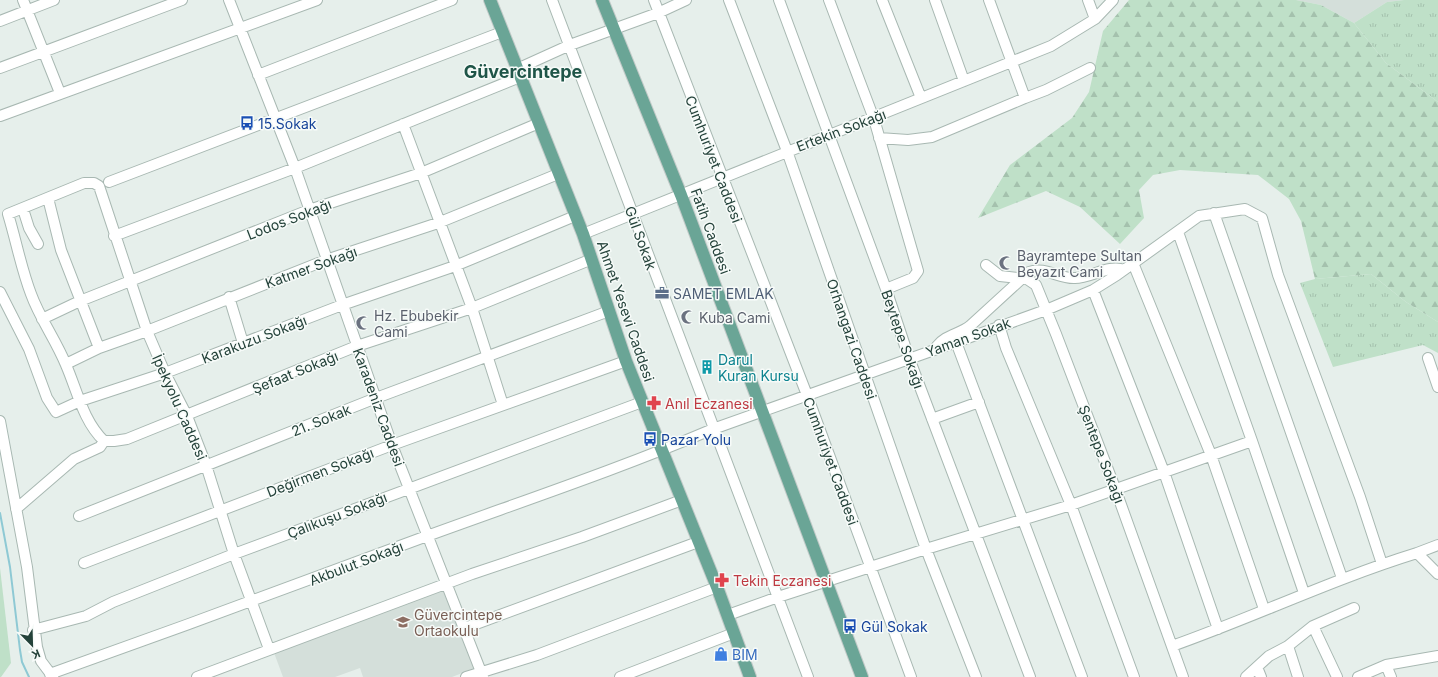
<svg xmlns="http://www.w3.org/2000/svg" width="1438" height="677" viewBox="0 0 1438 677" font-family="Inter,sans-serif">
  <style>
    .built { fill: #d4dfda }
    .grass { fill: url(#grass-tufts) }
    .forest { fill: url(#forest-firs) }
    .park { fill: #bfe0c8 }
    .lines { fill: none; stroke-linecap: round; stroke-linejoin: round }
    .stream { stroke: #8ec9d4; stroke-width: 2 }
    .minor-casing { stroke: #a8b8b2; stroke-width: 12 }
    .major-casing { stroke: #c2cac8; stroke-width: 14 }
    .minor { stroke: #fff; stroke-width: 10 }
    .major { stroke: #6aa596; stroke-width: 12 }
    .labels { text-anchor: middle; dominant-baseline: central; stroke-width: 3; stroke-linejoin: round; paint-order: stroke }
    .transit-label { font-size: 14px; fill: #164399; stroke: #f7fbf9; text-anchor: start }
    .street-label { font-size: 14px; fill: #24423a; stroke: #f7fbf9 }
    .worship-label { font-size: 14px; fill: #5b616d; stroke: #f7fbf9; text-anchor: start }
    .service-label { font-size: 14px; fill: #4e5e75; stroke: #f7fbf9; text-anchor: start }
    .culture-label { font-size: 14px; fill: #0d838f; stroke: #f7fbf9; text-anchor: start }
    .health-label { font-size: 14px; fill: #be3a42; stroke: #f7fbf9; text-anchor: start }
    .education-label { font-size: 14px; fill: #785e54; stroke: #f7fbf9; text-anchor: start }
    .shop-label { font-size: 14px; fill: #366cbe; stroke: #f7fbf9; text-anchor: start }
    .district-label { font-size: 18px; font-weight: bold; fill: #1f5548; stroke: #f7fbf9 }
  </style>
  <defs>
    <pattern id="grass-tufts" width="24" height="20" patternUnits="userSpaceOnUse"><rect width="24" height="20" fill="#bfe0c8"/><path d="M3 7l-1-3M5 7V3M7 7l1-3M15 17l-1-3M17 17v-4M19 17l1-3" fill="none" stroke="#a4c1ad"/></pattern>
    <pattern id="forest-firs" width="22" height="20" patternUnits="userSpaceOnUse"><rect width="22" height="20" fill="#bfe0c8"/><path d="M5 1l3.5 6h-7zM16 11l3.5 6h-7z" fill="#a4c1ad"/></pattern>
  </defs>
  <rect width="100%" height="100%" fill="#e6efeb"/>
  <!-- built -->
  <path class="built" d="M1296 0H1404L1387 2 1354 23 1321 5Z
    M445 586 475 668 452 677H363L360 668 335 677H283L273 650Z"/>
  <!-- grass -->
  <path class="grass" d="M1404 0H1438V102L1386 63 1354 23 1387 2Z
    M1371 274 1406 302 1438 322V353L1423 345 1333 367 1300 283 1315 279Z"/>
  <!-- forest -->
  <path class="forest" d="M1129 0H1296L1321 5 1354 23 1386 63 1438 102V322L1406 302 1371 274 1315 279 1301 221 1289 199 1258 175 1180 170 1153 175 1139 190 1144 218 1120 244 1080 207 1046 191 978 218 1010 165 1072 118 1089 92 1103 31Z"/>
  <!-- park -->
  <path class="park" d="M0 568 11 663 1 677H0Z"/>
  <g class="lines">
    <!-- stream -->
    <path class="stream" d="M0 513 10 567 20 650 22 662 29 677"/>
    <defs>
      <path id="minor" d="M23 0 60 93
        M229 0 295 168 392 445 483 677
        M552 0 808 677
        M654 0 807 395 911 677
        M729 0 787 151 926 549 976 677
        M779 0 886 289 909 358 1030 677
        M829 0 874 119 918 271 913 278 886 289
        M882 0 921 98
        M935 0 964 81
        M1088 0 1095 19
        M0 21 54 0
        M0 68 182 0
        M517 69 570 45 658 13 686 0
        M258 75 452 0
        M1025 98 1046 90 1090 68
        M0 116 317 0
        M403 124 472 308 503 405
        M879 138 908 140 932 137 1025 98 989 0
        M109 182 502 32
        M48 198 61 250 99 348
        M23 209 29 228 38 244
        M1214 213 1342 578
        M1178 232 1252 441 1304 593
        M583 234 1051 46 1095 19 1113 0
        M114 236 295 168 520 77
        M1133 263 1211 455 1264 609
        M986 265 1000 276 1027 279 1036 285 1056 334 1115 488 1183 677
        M1093 290 1164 472 1218 629
        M0 292 29 349 47 398 56 412 80 401 165 373 342 305 455 266 575 216
        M229 297 243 343
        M42 319 80 301 309 210 421 173 539 123
        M999 325 1006 348 1071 505 1134 677
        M956 342 1082 677
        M937 346C945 335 960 334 970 326L1029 272C1045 266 1059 279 1075 278 1091 278 1109 264 1124 270
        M1428 358 1438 387
        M66 364 99 348 147 331 326 260 438 223 558 174
        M932 419 979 402
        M0 421 27 567 37 647 41 661 53 677
        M104 441C83 421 77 390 66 365 56 340 40 319 31 294 21 268 16 240 8 214L84 183H94L99 186 147 331 165 373 187 416 206 465 234 554 269 649
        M104 441H114L127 439 357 346 472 308 592 259
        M16 509 74 459 100 447 104 441
        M79 516 376 398 609 311
        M1417 553 1438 545
        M84 563 392 445 626 361
        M728 615 778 597 926 549 1071 505 1252 441
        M1313 626 1337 677
        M465 628 698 542
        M33 630 86 616 113 602 234 554 642 402
        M1172 646C1254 617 1333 579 1417 553L1438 574
        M1288 646 1298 677
        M1386 665 1391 677
        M1257 667 1261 677
        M50 674C176 629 302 583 427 536 523 501 619 469 713 429L1046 310 1093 290 1117 275 1199 216 1245 209 1262 218 1278 275 1360 497 1382 564
        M197 677 472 574 582 537 682 500
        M466 677 537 655 717 587
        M620 677 734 633
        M1246 677 1269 656 1288 646 1313 626 1354 608
        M1358 677 1386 665 1438 656"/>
      <path id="major" d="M490 0 583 234 626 361 717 587 750 677
        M602 0 681 195 862 677"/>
    </defs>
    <!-- minor casing -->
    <use href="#minor" class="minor-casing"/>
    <!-- major casing -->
    <use href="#major" class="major-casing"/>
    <!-- minor -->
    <use href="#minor" class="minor"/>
    <!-- major -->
    <use href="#major" class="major"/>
  </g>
  <!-- icons -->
  <defs>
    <symbol id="bus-bare" viewBox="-9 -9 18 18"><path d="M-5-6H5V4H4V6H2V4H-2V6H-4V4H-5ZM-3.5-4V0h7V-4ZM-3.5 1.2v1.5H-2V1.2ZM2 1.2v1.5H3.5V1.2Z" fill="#1a4fb4" stroke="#f7fbf9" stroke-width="2.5" paint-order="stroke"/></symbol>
    <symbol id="mosque-bare" viewBox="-9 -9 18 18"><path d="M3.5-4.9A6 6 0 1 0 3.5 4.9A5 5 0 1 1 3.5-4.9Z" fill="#6b7280" stroke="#f7fbf9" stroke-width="2.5" paint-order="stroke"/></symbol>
    <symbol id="office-bare" viewBox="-9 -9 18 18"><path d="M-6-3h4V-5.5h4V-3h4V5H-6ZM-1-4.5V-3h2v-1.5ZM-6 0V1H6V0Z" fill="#5c6f8a" stroke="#f7fbf9" stroke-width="2.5" paint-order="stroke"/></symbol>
    <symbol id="building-bare" viewBox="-9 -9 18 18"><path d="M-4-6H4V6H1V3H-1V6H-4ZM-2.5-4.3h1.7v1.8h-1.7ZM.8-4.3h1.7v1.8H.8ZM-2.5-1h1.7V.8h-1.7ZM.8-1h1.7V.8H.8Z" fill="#0f9aa8" stroke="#f7fbf9" stroke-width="2.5" paint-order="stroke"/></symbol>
    <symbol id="pharmacy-bare" viewBox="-9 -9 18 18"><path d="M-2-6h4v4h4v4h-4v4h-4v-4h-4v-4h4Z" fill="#e0444e" stroke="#f7fbf9" stroke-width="2.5" paint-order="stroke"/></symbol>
    <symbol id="school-bare" viewBox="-9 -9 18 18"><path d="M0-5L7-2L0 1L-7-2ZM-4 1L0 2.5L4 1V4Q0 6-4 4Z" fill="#8d6e63" stroke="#f7fbf9" stroke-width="2.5" paint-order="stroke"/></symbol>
    <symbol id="shop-bare" viewBox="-9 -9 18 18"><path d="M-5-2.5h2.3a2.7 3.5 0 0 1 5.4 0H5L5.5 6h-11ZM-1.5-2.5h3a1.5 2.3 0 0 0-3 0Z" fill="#3f7fe0" stroke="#f7fbf9" stroke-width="2.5" paint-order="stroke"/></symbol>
  </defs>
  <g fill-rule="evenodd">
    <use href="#bus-bare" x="237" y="113" width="20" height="20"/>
    <use href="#mosque-bare" x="996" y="253" width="20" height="20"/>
    <use href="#office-bare" x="652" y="283" width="20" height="20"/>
    <use href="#mosque-bare" x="678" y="307" width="20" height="20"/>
    <use href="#mosque-bare" x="353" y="313" width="20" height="20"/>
    <use href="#building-bare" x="697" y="357" width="20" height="20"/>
    <use href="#pharmacy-bare" x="644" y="393" width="20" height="20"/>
    <use href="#bus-bare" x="640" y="429" width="20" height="20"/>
    <use href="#pharmacy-bare" x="712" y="570" width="20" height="20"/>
    <use href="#school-bare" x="393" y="612" width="20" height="20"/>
    <use href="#bus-bare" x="840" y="616" width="20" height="20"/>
    <use href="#shop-bare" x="711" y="644" width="20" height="20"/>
  </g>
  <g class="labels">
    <!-- transit labels -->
    <g class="transit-label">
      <text x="258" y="123">15.Sokak</text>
      <text x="661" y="439">Pazar Yolu</text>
      <text x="861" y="626">Gül Sokak</text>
    </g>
    <!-- street labels -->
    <g class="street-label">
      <text transform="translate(841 130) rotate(-21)">Ertekin Sokağı</text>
      <text transform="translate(714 159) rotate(69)">Cumhuriyet Caddesi</text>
      <text transform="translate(289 219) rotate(-21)">Lodos Sokağı</text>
      <text transform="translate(711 231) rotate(70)">Fatih Caddesi</text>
      <text transform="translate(641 238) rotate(70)">Gül Sokak</text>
      <text transform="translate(311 267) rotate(-20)">Katmer Sokağı</text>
      <text transform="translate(626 311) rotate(71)">Ahmet Yesevi Caddesi</text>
      <text transform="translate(968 337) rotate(-20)">Yaman Sokak</text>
      <text transform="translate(254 339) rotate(-21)">Karakuzu Sokağı</text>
      <text transform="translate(852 339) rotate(71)">Orhangazi Caddesi</text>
      <text transform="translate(903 339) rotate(71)">Beytepe Sokağı</text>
      <text transform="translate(295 372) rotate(-22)">Şefaat Sokağı</text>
      <text transform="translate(180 407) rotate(66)">İpekyolu Caddesi</text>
      <text transform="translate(379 407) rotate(70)">Karadeniz Caddesi</text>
      <text transform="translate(321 420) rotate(-22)">21. Sokak</text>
      <text transform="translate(1102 454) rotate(69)">Şentepe Sokağı</text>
      <text transform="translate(831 461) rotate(70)">Cumhuriyet Caddesi</text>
      <text transform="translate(320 472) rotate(-21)">Değirmen Sokağı</text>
      <text transform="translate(337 515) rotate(-21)">Çalıkuşu Sokağı</text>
      <text transform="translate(356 563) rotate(-21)">Akbulut Sokağı</text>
    </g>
    <!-- worship labels -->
    <g class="worship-label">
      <text x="1017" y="255">Bayramtepe Sultan<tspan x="1017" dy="16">Beyazıt Cami</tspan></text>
      <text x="374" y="315">Hz. Ebubekir<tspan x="374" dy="16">Cami</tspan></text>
      <text x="699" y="317">Kuba Cami</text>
    </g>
    <!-- service labels -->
    <g class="service-label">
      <text x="673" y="293">SAMET EMLAK</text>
    </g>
    <!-- culture labels -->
    <g class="culture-label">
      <text x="718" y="359">Darul<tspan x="718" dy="16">Kuran Kursu</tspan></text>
    </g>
    <!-- health labels -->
    <g class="health-label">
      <text x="665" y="403">Anıl Eczanesi</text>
      <text x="733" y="580">Tekin Eczanesi</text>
    </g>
    <!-- education labels -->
    <g class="education-label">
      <text x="414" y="614">Güvercintepe<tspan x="414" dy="16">Ortaokulu</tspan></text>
    </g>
    <!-- shop labels -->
    <g class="shop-label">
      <text x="732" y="654">BIM</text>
    </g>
    <!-- district labels -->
    <g class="district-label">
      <text x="523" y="71">Güvercintepe</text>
    </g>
  </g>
  <!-- north arrow -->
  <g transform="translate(32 645) rotate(157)" stroke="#f7fbf9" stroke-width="3" paint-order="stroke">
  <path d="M0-3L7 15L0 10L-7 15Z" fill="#24423a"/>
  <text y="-6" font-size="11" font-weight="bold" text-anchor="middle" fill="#24423a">K</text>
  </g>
</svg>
